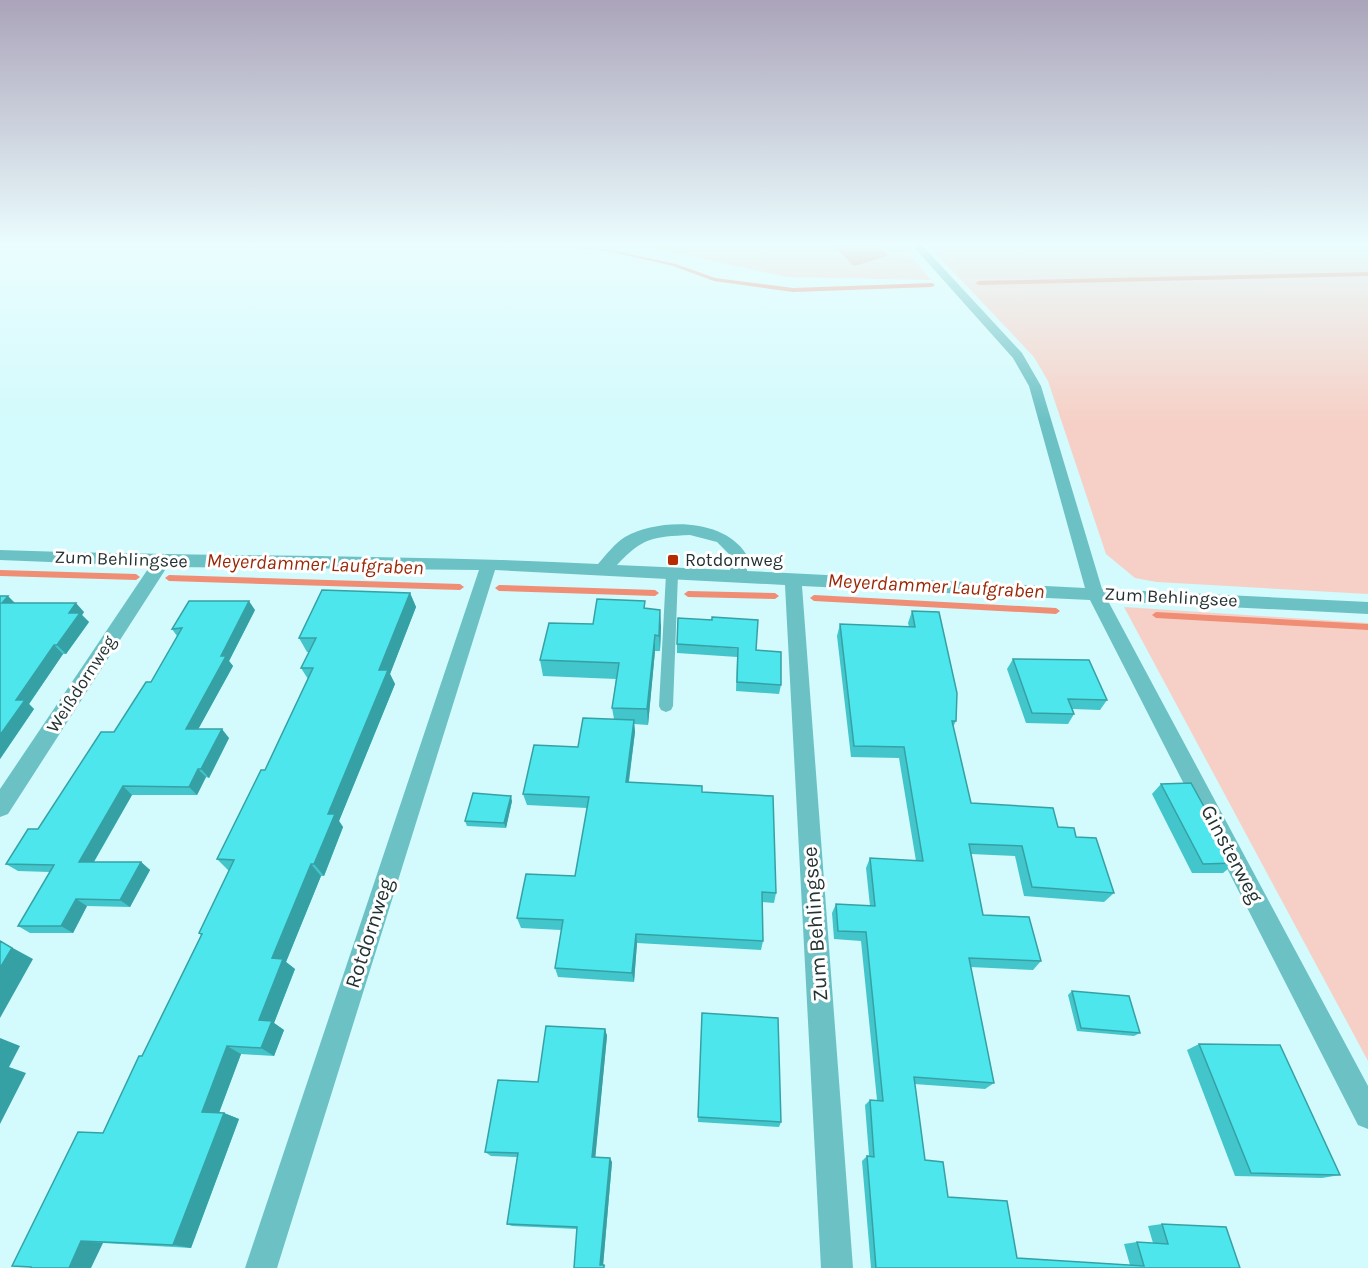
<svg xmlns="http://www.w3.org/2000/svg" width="1368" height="1268" viewBox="0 0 1368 1268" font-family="Karla,sans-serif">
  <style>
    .green { fill: #f6d0c6 }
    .water { fill: #f08d75 }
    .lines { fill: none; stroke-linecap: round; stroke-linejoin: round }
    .stream { fill: #f08d75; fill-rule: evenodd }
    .lane { fill: #6bc1c4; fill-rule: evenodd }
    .street { fill: #6bc1c4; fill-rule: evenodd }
    .wall { fill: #42c6cb }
    .shaded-wall { fill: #36a1a5 }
    .building { fill: #4de6ec; stroke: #36a1a5; stroke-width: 1.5 }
    .poi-dot { fill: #b62b00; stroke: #fff; stroke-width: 2 }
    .labels { text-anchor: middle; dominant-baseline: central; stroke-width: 6; stroke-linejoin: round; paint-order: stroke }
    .street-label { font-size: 18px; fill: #233233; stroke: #fff }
    .poi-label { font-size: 18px; fill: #233233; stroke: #fff; text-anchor: start }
    .water-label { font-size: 20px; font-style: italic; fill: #9b2808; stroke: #fff }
    .near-street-label { font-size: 21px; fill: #233233; stroke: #fff }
  </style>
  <rect width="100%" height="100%" fill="#d3fafc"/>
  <!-- green -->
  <path class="green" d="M638 245H902L931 280 787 277Z
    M928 245H1368V594L1157 582 1135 578 1106 554 1048 381 1034 357Z
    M1124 607 1368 623V1061Z"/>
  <!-- water -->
  <path class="water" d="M832 245H879L888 256 854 266Z"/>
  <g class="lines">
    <!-- stream -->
    <path class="stream" d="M557 245 612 250 676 264 715 278 793 288 932 283 935 285 932 287 793 292 714 281 673 266 612 252 559 246Z
      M1368 272V276L979 285 976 283 979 281Z
      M0 570 136 574 140 577 136 580 0 576Z
      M169 575 460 584 464 587 460 590 169 581 165 578Z
      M499 585 655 590 659 593 655 596 499 591 495 588Z
      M688 591 775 593 779 596 775 599 688 597 684 594Z
      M814 595 1056 608 1060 611 1056 614 814 601 810 598Z
      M1156 612 1368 624V630L1156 618 1152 615Z"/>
    <!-- lane -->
    <path class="lane" d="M672 570 678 574 673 706 671 710 666 712 661 710 659 706 666 574Z"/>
    <!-- street -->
    <path class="street" d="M912 245H922L1022 353 1041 386 1102 589 1368 602V614L1108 601 1368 1086V1129L1358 1125 1090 600 802 586 853 1268H821L785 585 495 570 277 1268H245L479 570 167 567 8 814 0 817V789L150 566 0 560V550C199 557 399 554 598 564 606 555 615 543 625 537 660 518 723 518 746 554L747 571 1085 588 1029 386 1013 358ZM690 535 717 542 730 555V570L617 565C643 537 653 537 690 535Z"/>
  </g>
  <!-- wall -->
  <path class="wall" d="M410 593 416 607 390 674 395 684 339 821 343 827 324 876H321L286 962 295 969 274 1023 284 1030 274 1056 241 1054 219 1113H224L239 1119 191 1248 103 1243 31 1268 103 1133 142 1056 201 935 199 933 229 871 217 859 265 770 308 679 301 668 309 652H307L299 638Z
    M0 596 15 603 84 612 82 615 89 622 66 654H63L29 704 34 709 0 759Z
    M645 609 661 626 660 651H655L648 725 634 724 635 732 629 782 702 792 776 893 774 903 762 902 763 941 761 950 637 943 634 982 558 977 555 968 561 930 521 928 517 918 575 876 587 808 527 805 523 794 578 747 614 719 612 708 616 679 543 676 540 660 593 624Z
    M255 610 229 661 233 666 198 729 229 738 209 778 206 777 197 795H132L94 862H141L150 870 130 907 87 906 73 933H30L18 926 50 872 18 871 6 864 38 829 114 732 151 682 177 636 172 629Z
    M912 611 956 721 953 727 971 803 1058 827 1076 837 1114 893 1104 902 1024 896 1015 856 971 854 983 915 1041 961 1033 970 970 967 994 1083 985 1089 914 1084 925 1160 948 1197 1017 1258 1130 1265 1124 1244 1137 1242 1153 1243 1148 1226 1162 1224 1240 1268H871L862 1161 867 1156H869L865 1105 870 1100H877L861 941 834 939 832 913 836 904 870 906 866 868 870 858 916 861 899 758 851 757 837 636 840 624 909 627 908 623Z
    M677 644 756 650 781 685 779 694 736 691 737 657 677 653Z
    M1013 659 1107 700 1100 710 1073 709 1074 714 1068 724 1026 723 1007 669Z
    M1161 784 1235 863 1223 873H1192L1152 794Z
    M512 801 506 828 467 826 465 821Z
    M1072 991 1140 1033 1134 1036 1077 1031 1068 995Z
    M702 1013 781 1122 779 1127 698 1122Z
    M605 1029 607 1036 595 1157 612 1162 603 1265 606 1266 574 1268 577 1229 512 1226 507 1224 517 1157 491 1156 485 1152 538 1082Z
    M1199 1044 1340 1175 1322 1178 1235 1176 1187 1050Z"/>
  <!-- shaded-wall -->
  <path class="shaded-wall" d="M410 593 416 607 390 674 395 684 339 821 343 827 324 876 314 864 328 814 379 670Z
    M8 596 17 605 2 603Z
    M249 601 255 610 229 661 233 666 194 737 186 729 221 656Z
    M76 603 84 612 82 615 89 622 66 654 57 645 69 613Z
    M660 610 661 626 660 651 659 636Z
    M655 635V651L648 725 647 709Z
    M54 645 63 654 29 704 34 709 0 759V735L16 700Z
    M634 720 635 732 627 793 626 782Z
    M222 729 229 738 209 778 201 769Z
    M198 769 206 777 197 795 189 787Z
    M123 786 132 795 89 870 79 862Z
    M511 796 512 801 506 828 504 823Z
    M141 862 150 870 130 907 120 900Z
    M311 864 321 876 286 962 295 969 274 1023 284 1030 274 1056 261 1048 259 1020 272 958Z
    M76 899 87 906 73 933 61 926Z
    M636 934 637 943 634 982 632 973Z
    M0 941 33 959 0 1018Z
    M605 1029 607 1036 595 1161 592 1157Z
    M0 1038 20 1046 9 1067 26 1073 0 1124Z
    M227 1046 241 1054 217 1118 202 1112Z
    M224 1113 239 1119 191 1248 173 1245Z
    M610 1158 612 1162 603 1266 600 1265Z
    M81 1241 103 1243 91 1268H69Z"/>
  <!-- building -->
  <path class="building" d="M322 590 410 593 379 670H388L328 814H335L314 864H311L272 958 283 959 259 1020 272 1021 261 1048 227 1046 202 1112 224 1113 173 1245 81 1241 69 1268H31V1267L12 1266 78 1132 103 1133 139 1056H142L202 934 199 933 234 860 217 859 261 770H265L313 668H301L316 638H299Z
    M0 596H8L2 603H76L69 613H80L57 645H54L16 700H25L0 735Z
    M597 599 645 601 644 608 660 610 659 636 655 635 647 709 612 708 619 663 540 660 549 623 593 624Z
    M189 601H249L221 656H226L186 729H222L201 769H198L189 787 123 786 79 862H141L120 900 76 899 61 926H18L54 865 6 864 28 829H38L101 732H114L146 682H151L182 628 172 629Z
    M912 611 939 612 957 693 956 721H952L971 803 1053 808 1058 827 1074 828 1076 837 1096 838 1114 893 1032 887 1022 846 969 844 983 915 1029 917 1041 961 969 958 994 1083 914 1077 925 1160 943 1162 948 1197 1007 1201 1017 1258 1144 1266 1137 1242 1168 1244 1162 1224 1226 1227 1240 1268H876L867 1156 874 1157 870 1100 883 1101 866 932 838 931 836 904 875 906 870 858 923 861 904 747 854 746 840 624 915 627Z
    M712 617 758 620 756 650 781 652V685L737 682 738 648 677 644 678 618 712 620Z
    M1013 659 1089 660 1107 700 1068 699 1074 714 1032 713Z
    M583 718 634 720 626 782 702 786V792L773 796 776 893 762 892 763 941 636 934 632 973 555 968 563 920 517 918 526 874 575 876 589 797 523 794 534 745 578 747Z
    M1191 783 1235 863 1203 864 1161 784Z
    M473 793 511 796 504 823 465 821Z
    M0 941 12 948 0 968Z
    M1072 991 1129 996 1140 1033 1081 1028Z
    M702 1013 778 1018 781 1122 698 1117Z
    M546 1026 605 1029 592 1157 610 1158 600 1265H604V1268H574L577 1227 507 1224 518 1153 485 1152 498 1080 538 1082Z
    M1199 1044 1280 1045 1340 1175 1251 1173Z"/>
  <!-- sky -->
  <linearGradient id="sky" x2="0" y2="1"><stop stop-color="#aba4ba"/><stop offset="0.58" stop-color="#ebfdfe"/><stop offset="1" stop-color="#ebfdfe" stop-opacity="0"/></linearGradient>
  <rect width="1368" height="422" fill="url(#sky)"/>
  <!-- markers -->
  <rect class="poi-dot" x="667" y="554" width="12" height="12" rx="3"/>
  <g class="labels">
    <!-- street labels -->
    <g class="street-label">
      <text transform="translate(121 559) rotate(2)">Zum Behlingsee</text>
      <text transform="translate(1171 597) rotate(3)">Zum Behlingsee</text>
      <text transform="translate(81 684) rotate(-57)">Weißdornweg</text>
    </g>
    <!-- poi labels -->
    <g class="poi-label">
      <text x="685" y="560">Rotdornweg</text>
    </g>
    <!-- water labels -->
    <g class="water-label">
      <text transform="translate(315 564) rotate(2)">Meyerdammer Laufgraben</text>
      <text transform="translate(936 586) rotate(3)">Meyerdammer Laufgraben</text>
    </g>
    <!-- near-street labels -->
    <g class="near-street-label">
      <text transform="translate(1232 854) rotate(62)">Ginsterweg</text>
      <text transform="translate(815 924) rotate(-94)">Zum Behlingsee</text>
      <text transform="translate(369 933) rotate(-72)">Rotdornweg</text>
    </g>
  </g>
</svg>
